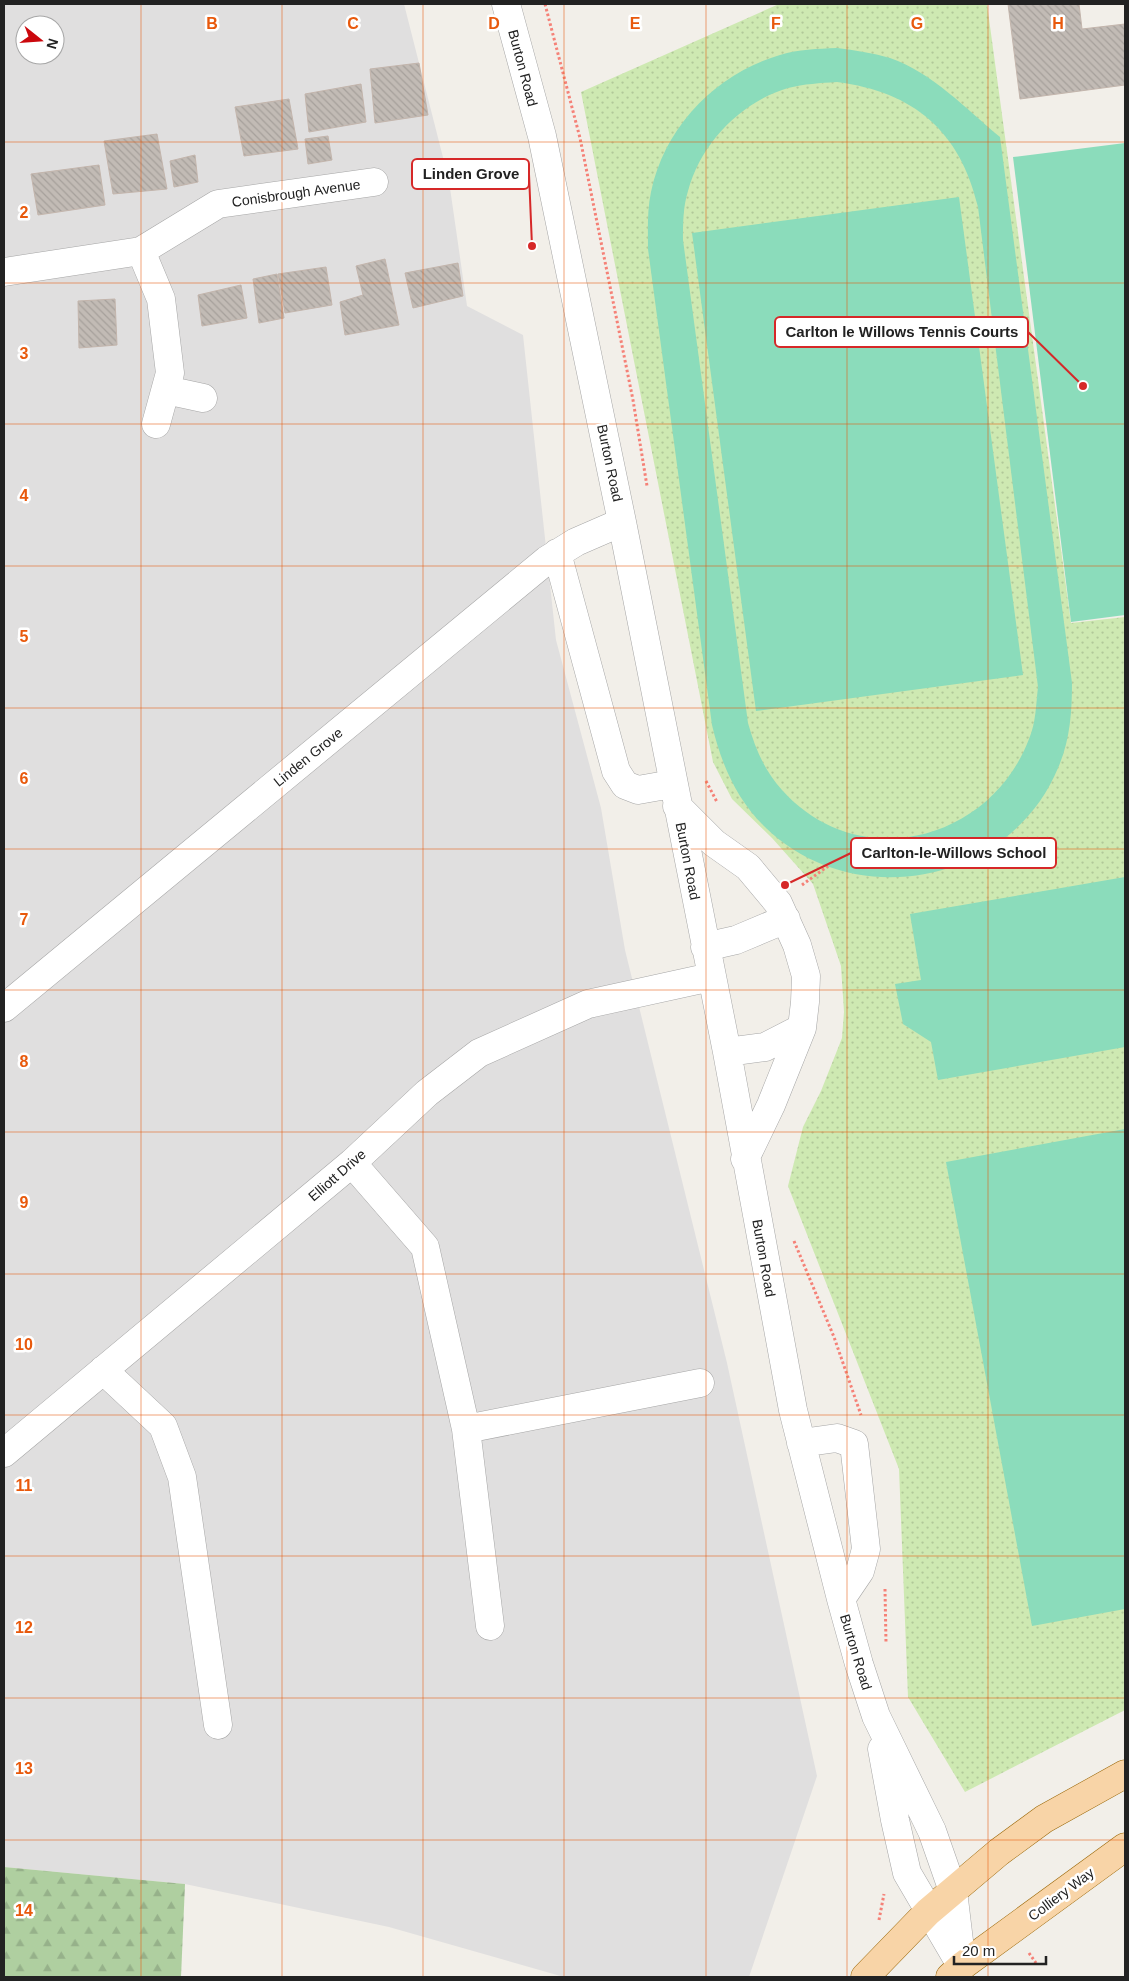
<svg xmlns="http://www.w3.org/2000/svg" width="1129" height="1981" viewBox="0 0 1129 1981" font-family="Helvetica,sans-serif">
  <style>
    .residential { fill: #e0dfdf; fill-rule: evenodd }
    .grass { fill: url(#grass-dots) }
    .forest { fill: url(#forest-firs) }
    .pitch { fill: #8bdcbb; fill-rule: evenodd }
    .building { fill: url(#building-back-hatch); stroke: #c3b5ac }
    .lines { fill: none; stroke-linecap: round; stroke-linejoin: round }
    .minor-casing { stroke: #a6a6a6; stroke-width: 29 }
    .major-casing { stroke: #996606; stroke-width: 29 }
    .path { stroke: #f58177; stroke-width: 3; stroke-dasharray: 2.5 2.5; stroke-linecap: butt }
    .minor { stroke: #fff; stroke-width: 28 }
    .major { stroke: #f8d4a7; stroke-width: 28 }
    .grid { fill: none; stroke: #e8590c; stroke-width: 1; stroke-opacity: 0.55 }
    .labels { text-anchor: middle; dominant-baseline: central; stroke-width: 5; stroke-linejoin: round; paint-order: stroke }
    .street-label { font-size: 14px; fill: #222; stroke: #fff }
    .grid-label { font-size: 16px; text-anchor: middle; font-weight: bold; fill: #e8590c; stroke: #fff; stroke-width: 5; stroke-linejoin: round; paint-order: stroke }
    .leader { fill: none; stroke: #d62828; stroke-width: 2 }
    .callout-dot { fill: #d62828; stroke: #fff; stroke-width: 2 }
    .callout { fill: #fff; stroke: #d62828; stroke-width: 2 }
    .callout-label { font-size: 15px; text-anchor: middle; font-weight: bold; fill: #222 }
  </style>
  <defs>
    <pattern id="grass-dots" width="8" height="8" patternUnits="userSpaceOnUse" patternTransform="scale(1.25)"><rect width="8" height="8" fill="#cee9b2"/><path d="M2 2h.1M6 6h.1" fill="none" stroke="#b1c899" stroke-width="1.8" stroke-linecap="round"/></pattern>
    <pattern id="forest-firs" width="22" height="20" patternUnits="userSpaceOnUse" patternTransform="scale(1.25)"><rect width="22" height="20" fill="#afcfa0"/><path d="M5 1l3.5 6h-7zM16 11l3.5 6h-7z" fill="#96b18a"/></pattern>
    <pattern id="building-back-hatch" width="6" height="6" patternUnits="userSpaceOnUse" patternTransform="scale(1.25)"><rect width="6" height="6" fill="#c2bbb5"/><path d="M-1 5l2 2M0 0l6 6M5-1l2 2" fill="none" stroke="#a6a09b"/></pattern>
  </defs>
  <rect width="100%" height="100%" fill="#f2efe9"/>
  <!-- residential -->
  <path class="residential" d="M4 4H404L449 181 467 306 523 335 556 640 601 808 625 950 727 1363 817 1776 749 1977H564L389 1927 185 1884 4 1867ZM25 25H55V55H25Z"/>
  <!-- grass -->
  <path class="grass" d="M779 4H987L1071 623 1125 617V1710L965 1792 908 1697 899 1469 788 1186 803 1127 821 1091 842 1038 844 1012 841 966 813 884 772 838 732 799 713 762 581 92Z"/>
  <!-- forest -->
  <path class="forest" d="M4 1867 185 1884 181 1977H4Z"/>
  <!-- pitch -->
  <path class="pitch" d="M837 48C855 50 872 53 890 58 933 73 966 109 1000 137L1072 683C1072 712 1070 741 1058 768 1010 884 854 914 765 827 736 799 721 763 712 725L648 249C648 230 647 211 651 192 665 126 716 74 780 55 799 49 817 49 837 48ZM837 82C914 92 960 131 978 207L1038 687C1036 704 1036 723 1029 739 990 842 858 875 782 790 764 770 755 748 748 723L683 240C683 223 683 207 688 191 701 143 741 102 788 88 804 84 820 83 837 82Z
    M1125 143V615L1071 622 1013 157Z
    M959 197 1023 675 756 711 692 233Z
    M1125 877V1047L938 1080 931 1042 903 1024 895 984 921 980 910 914Z
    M1125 1129V1609L1032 1626 946 1162Z"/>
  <!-- building -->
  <path class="building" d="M1008 4H1079L1082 29 1125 24V85L1020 99Z
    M419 63 428 115 375 123 370 69Z
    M361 84 366 122 309 132 305 94Z
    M289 99 298 149 244 156 235 107Z
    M157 134 167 189 113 194 104 141Z
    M328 136 332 160 308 164 305 139Z
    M195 155 198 182 174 187 170 161Z
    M99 165 105 205 38 215 31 174Z
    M385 259 399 325 345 335 340 302 363 295 356 266Z
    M458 263 463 296 413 308 405 273Z
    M326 267 332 305 285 313 278 274Z
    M277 274 284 318 259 323 253 279Z
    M241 285 247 318 202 326 198 295Z
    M115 299 117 345 79 348 78 301Z"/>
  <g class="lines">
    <defs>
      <path id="minor" d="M506 4 542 136 622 522 727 1052 793 1410 841 1599 859 1664 876 1716 932 1831 953 1891 962 1966
        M141 251 161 299 170 373 156 424
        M4 272 141 251 218 204 374 182
        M166 390 203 398
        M557 553 616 771 625 785 638 790 672 784
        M677 806 714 843 748 867 778 903 797 945 806 976 805 1002 802 1028 771 1105 745 1159
        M705 947 736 940 786 919
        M4 1008 547 560 576 542 622 522
        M727 1052 765 1047 802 1028
        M352 1163 425 1247 466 1429 490 1626
        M103 1370 163 1426 182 1477 218 1725
        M466 1429 700 1383
        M801 1443 837 1438 854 1444 866 1549 860 1571 841 1599
        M4 1453 352 1163 427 1093 479 1053 588 1004 711 977
        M882 1749 895 1820 907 1873 958 1960"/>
      <path id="major" d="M865 1977 928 1912 999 1852 1044 1819 1125 1774
        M950 1977 962 1966 1125 1847"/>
    </defs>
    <!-- minor casing -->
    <use href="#minor" class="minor-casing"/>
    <!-- major casing -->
    <use href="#major" class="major-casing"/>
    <!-- path -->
    <path class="path" d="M545 4 580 138 633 400 647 486
      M706 781 717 802
      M802 885 828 866
      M794 1241 834 1337 861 1415
      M885 1589 886 1643
      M879 1920 884 1894
      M1029 1953 1036 1963"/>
    <!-- minor -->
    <use href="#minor" class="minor"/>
    <!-- major -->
    <use href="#major" class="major"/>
  </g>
  <!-- grid -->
  <path class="grid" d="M141 4V1977M282 4V1977M423 4V1977M564 4V1977M706 4V1977M847 4V1977M988 4V1977M4 142H1125M4 283H1125M4 424H1125M4 566H1125M4 708H1125M4 849H1125M4 990H1125M4 1132H1125M4 1274H1125M4 1415H1125M4 1556H1125M4 1698H1125M4 1840H1125"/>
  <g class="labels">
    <!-- street labels -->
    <g class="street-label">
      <text transform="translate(523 68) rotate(75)">Burton Road</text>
      <text transform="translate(296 193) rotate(-8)">Conisbrough Avenue</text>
      <text transform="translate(610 463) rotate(78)">Burton Road</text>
      <text transform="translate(308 757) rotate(-39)">Linden Grove</text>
      <text transform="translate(688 861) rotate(79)">Burton Road</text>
      <text transform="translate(337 1175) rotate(-41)">Elliott Drive</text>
      <text transform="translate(764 1258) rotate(80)">Burton Road</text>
      <text transform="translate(856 1652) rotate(73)">Burton Road</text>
      <text transform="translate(1061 1894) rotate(-37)">Colliery Way</text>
    </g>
  </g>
  <g class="grid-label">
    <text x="212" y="29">B</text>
    <text x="353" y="29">C</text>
    <text x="494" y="29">D</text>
    <text x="635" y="29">E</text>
    <text x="776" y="29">F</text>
    <text x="917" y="29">G</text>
    <text x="1058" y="29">H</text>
    <text x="24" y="218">2</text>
    <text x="24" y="359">3</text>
    <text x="24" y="501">4</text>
    <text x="24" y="642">5</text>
    <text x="24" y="784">6</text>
    <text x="24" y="925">7</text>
    <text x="24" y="1067">8</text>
    <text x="24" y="1208">9</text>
    <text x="24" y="1350">10</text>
    <text x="24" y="1491">11</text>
    <text x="24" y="1633">12</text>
    <text x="24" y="1774">13</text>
    <text x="24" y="1916">14</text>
  </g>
  <!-- callouts -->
  <path class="leader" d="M532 246L529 174M1083 386L1028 332M785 885L851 853"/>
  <g class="callout-dot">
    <circle cx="532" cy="246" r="5"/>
    <circle cx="1083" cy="386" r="5"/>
    <circle cx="785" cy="885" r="5"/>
  </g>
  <g class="callout">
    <rect x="412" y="159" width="117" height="30" rx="5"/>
    <rect x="775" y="317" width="253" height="30" rx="5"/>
    <rect x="851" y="838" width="205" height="30" rx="5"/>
  </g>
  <g class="callout-label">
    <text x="471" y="179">Linden Grove</text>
    <text x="902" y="337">Carlton le Willows Tennis Courts</text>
    <text x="954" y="858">Carlton-le-Willows School</text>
  </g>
  <!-- border -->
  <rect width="1129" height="1981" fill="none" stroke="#222222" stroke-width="10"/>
  <!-- north arrow -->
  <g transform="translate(40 40) rotate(107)"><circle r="24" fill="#ffffff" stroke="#a7a7a7"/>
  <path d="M0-4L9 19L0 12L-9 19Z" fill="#cb080d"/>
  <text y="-8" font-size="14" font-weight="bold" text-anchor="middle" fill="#222222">N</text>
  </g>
  <!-- scale -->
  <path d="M954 1956v8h92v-8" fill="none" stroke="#222222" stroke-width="2.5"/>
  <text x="962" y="1956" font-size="15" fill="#222222" stroke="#ffffff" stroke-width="4" paint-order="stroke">20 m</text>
</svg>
